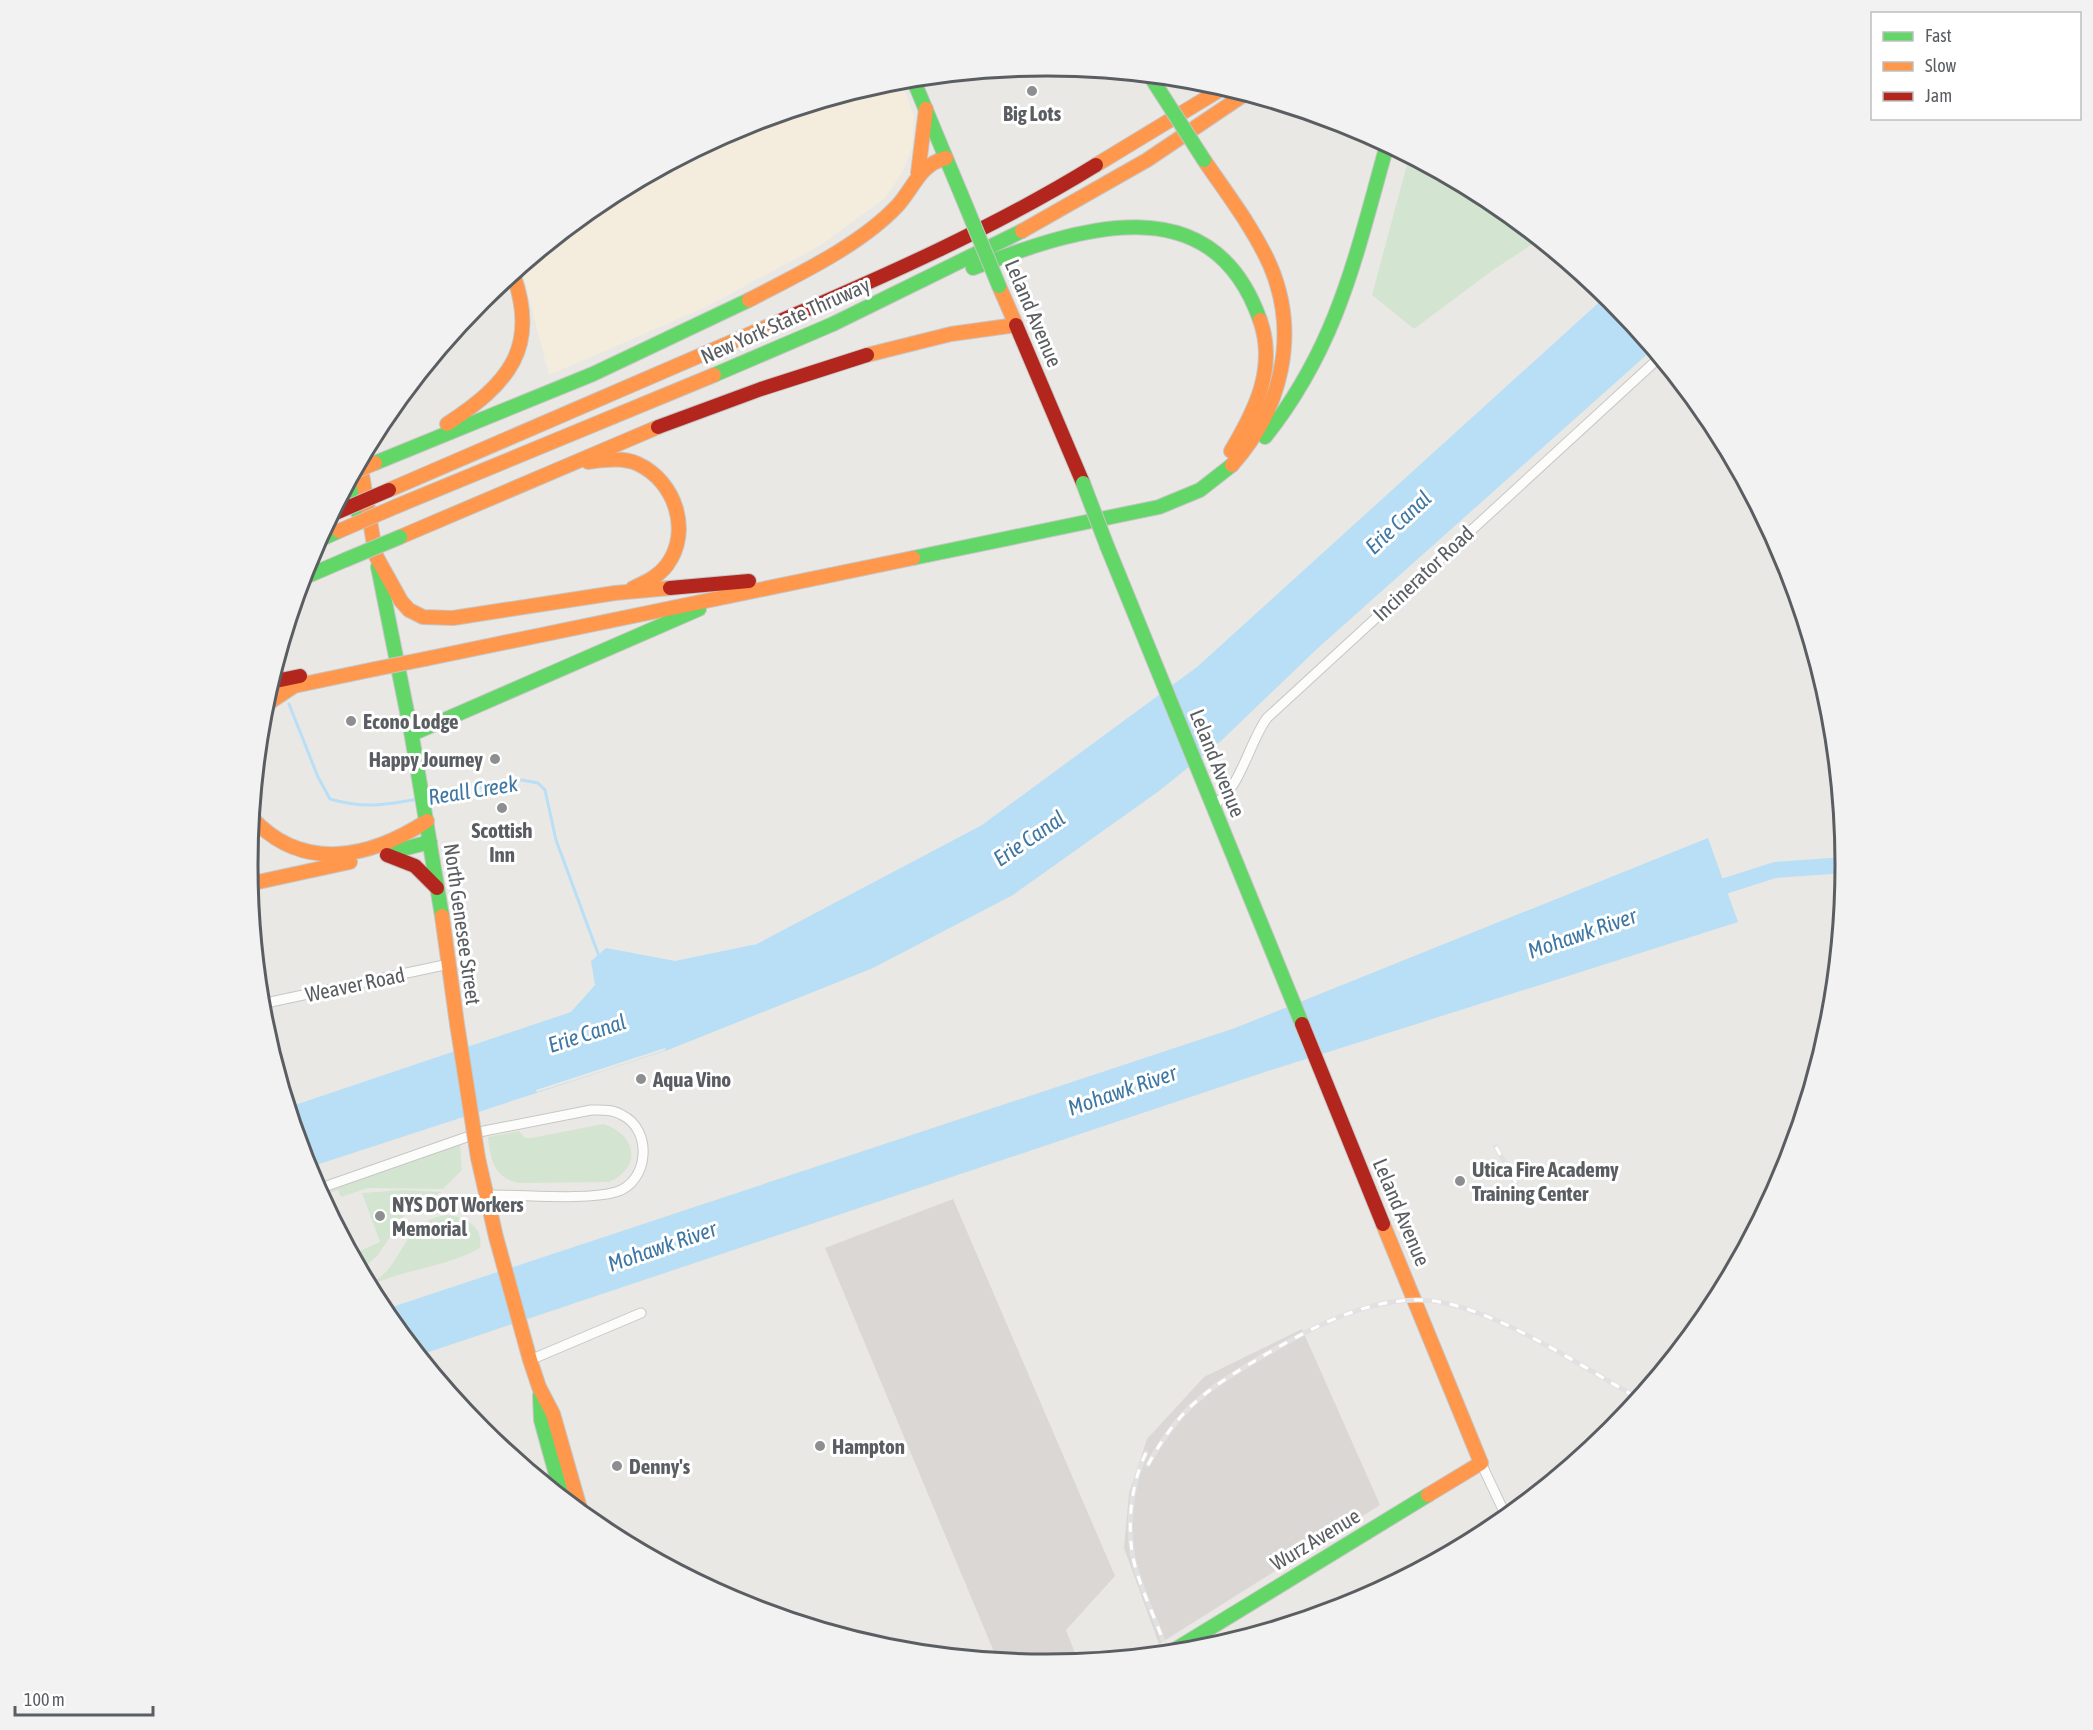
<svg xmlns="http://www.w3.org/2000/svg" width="2093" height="1730" viewBox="0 0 2093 1730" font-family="'Asap Condensed',sans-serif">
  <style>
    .commercial { fill: #f4eddd }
    .industrial { fill: #dad7d4 }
    .green { fill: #d3e5d0 }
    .water { fill: #b8dff5 }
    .pier { fill: #eae8e4 }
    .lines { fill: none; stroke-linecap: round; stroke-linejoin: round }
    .stream { stroke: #b8dff5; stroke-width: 3 }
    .river { stroke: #b8dff5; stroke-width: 16 }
    .street-casing { stroke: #c6c7c6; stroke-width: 11 }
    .fast-casing { stroke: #c6c6c6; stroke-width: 16 }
    .slow-casing { stroke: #c6c6c6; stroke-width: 16 }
    .jam-casing { stroke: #c6c6c6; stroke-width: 16 }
    .street { stroke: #fcfcfb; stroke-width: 9 }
    .fast { stroke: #63d668; stroke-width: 14 }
    .slow { stroke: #ff974d; stroke-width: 14 }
    .jam { stroke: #b3261e; stroke-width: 14 }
    .rail-casing { stroke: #e2e1e1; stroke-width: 5 }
    .rail { stroke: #fff; stroke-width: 3; stroke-dasharray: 9; stroke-linecap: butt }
    .fast-bridge-casing { stroke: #c6c6c6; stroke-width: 16; stroke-linecap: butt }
    .slow-bridge-casing { stroke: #c6c6c6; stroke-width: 16; stroke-linecap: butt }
    .jam-bridge-casing { stroke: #c6c6c6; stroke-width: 16; stroke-linecap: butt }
    .fast-bridge { stroke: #63d668; stroke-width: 14 }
    .slow-bridge { stroke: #ff974d; stroke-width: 14 }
    .jam-bridge { stroke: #b3261e; stroke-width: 14 }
    .poi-dot { fill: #8c8e90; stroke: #fff; stroke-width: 2 }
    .labels { text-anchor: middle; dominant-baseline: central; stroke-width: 6; stroke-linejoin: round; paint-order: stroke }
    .poi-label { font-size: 21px; font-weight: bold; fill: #5a5e62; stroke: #fff; text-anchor: start }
    .street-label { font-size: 21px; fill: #5a5e62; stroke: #fff }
    .water-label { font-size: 22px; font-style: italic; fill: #3e77a4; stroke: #fff }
    .rim { fill: none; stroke: #5a5e62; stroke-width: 3 }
  </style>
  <rect width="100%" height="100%" fill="#eae8e4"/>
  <!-- commercial -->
  <path class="commercial" d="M901 80 914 117 912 148 903 171 884 199 819 246 706 307 549 375 523 274 519 269 603 200 741 127Z"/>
  <!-- industrial -->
  <path class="industrial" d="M953 1199 1115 1576 1066 1630 1078 1661 1046 1664 997 1659 825 1248Z
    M1302 1329 1380 1505 1159 1644 1124 1548 1129 1493 1147 1439 1204 1377Z"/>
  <!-- green -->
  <path class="green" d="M1409 157 1491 201 1539 240 1493 270 1414 329 1372 295Z
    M603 1124C636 1134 643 1167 609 1182L519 1183C494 1178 490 1159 488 1137L519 1131 525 1138H531Z
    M460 1144 462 1170 443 1189 368 1188 341 1197 338 1190 330 1193 333 1201 330 1202 327 1193 343 1185Z
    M403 1190 442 1192 409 1208 378 1255 361 1270 353 1254 380 1242 362 1193Z
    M448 1215C466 1217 484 1227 480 1248 445 1268 406 1268 370 1286L369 1284C405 1268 400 1220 448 1215Z"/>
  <!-- water -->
  <path class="water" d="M1606 296 1652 350 1318 648 1221 741 1159 791 1013 895 873 968 668 1050 307 1168 289 1107 571 1012 595 985 591 961 606 948 675 961 757 944 982 825 1197 667Z
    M1708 838 1738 922 1262 1073 420 1355 383 1310 1235 1028Z"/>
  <!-- pier -->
  <path class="pier" d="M665 1048 666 1050 606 1070 537 1092 536 1090Z"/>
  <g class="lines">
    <!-- stream -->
    <path class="stream" d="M289 704 318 777 330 799C364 809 384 805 418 799
      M428 797 522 780 538 783 545 790 556 840 600 959"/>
    <!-- river -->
    <path class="river" d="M1706 892 1775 870 1845 865"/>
    <defs>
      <path id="street" d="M1212 805C1239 794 1249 742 1267 718L1659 358
        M261 1004 449 964
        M318 1189 484 1131 591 1110C601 1110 613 1109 622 1115 653 1130 649 1182 616 1192 584 1201 521 1194 486 1195
        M530 1360 641 1313
        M1481 1463 1506 1516"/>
      <path id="fast" d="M913 79 961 194
        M973 268C1075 229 1211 181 1260 320
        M714 375 833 324 1022 231
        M1265 437C1338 345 1356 255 1387 145
        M375 463 593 374 749 300
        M349 484 358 513
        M319 540 339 531
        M1107 546 1302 1024
        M913 558 1159 507 1200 490 1232 465
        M378 567 412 737 442 916
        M303 578 345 560
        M412 734 699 609
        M391 852 430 842
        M540 1395 541 1420 562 1496
        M1171 1652 1428 1495"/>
      <path id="slow" d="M1204 160C1227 194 1253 227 1270 265 1300 335 1281 410 1232 465
        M1096 165 1223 88
        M918 173 926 109
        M1022 231 1147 160 1245 94
        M999 286 1016 325
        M749 300C797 275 861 245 898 205 915 186 919 165 946 158
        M867 355 951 334 1016 325
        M447 424C508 384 540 348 513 274
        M1231 451C1255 411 1277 368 1260 320
        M588 462C604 460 623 457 638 464 675 481 692 531 667 565 658 577 646 582 633 588
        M360 463 376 556 401 601 409 610 423 617 453 618 615 593 670 588
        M389 490 773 324
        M397 506 714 375
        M400 537 658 427
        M425 659 913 558
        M264 706 294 686 375 669
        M252 818C303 873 370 858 427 821
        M249 884 350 862
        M442 916 457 1024
        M478 1158 496 1237 530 1360 539 1387 553 1414 581 1512
        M1383 1224 1481 1463 1428 1495"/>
      <path id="jam" d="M773 324C883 277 994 228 1096 165
        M1016 325 1083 483
        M658 427 761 389 867 355
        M670 588 749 581
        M271 682 300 676
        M387 855 415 866 437 888
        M1302 1024 1383 1224"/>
    </defs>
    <!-- street casing -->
    <use href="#street" class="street-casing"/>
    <!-- fast casing -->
    <use href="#fast" class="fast-casing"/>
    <!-- slow casing -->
    <use href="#slow" class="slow-casing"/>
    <!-- jam casing -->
    <use href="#jam" class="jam-casing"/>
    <!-- street -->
    <use href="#street" class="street"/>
    <!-- fast -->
    <use href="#fast" class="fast"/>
    <!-- slow -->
    <use href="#slow" class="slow"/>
    <!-- jam -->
    <use href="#jam" class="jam"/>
    <defs>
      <path id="rail" d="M1496 1147 1516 1183
        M1146 1453C1130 1485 1126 1532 1135 1566 1142 1591 1154 1616 1163 1640
        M1148 1465C1180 1405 1211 1387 1268 1353 1313 1327 1362 1301 1416 1300 1481 1298 1580 1366 1638 1398"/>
    </defs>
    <!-- rail casing -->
    <use href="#rail" class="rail-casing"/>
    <!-- rail -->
    <use href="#rail" class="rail"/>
    <defs>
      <path id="fast-bridge" d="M1152 79 1204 160
        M961 194 999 286
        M1083 483 1107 546
        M345 560 400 537"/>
      <path id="slow-bridge" d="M356 471 375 463
        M339 531 397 506
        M375 669 425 659
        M457 1024 478 1158"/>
      <path id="jam-bridge" d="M333 514 389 490"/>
    </defs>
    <!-- fast-bridge casing -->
    <use href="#fast-bridge" class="fast-bridge-casing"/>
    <!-- slow-bridge casing -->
    <use href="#slow-bridge" class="slow-bridge-casing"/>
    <!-- jam-bridge casing -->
    <use href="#jam-bridge" class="jam-bridge-casing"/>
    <!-- fast-bridge -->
    <use href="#fast-bridge" class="fast-bridge"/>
    <!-- slow-bridge -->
    <use href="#slow-bridge" class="slow-bridge"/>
    <!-- jam-bridge -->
    <use href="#jam-bridge" class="jam-bridge"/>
  </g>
  <!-- markers -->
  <g class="poi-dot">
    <circle cx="1032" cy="91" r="6"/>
    <circle cx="351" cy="721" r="6"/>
    <circle cx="495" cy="759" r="6"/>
    <circle cx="502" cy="808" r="6"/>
    <circle cx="641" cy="1079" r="6"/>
    <circle cx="1460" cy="1181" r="6"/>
    <circle cx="380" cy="1216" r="6"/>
    <circle cx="820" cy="1446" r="6"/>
    <circle cx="617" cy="1466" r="6"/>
  </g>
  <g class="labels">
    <!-- poi labels -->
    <g class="poi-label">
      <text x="1032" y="113" text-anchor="middle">Big Lots</text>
      <text x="363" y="721">Econo Lodge</text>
      <text x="483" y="759" text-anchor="end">Happy Journey</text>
      <text x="502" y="830" text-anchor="middle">Scottish<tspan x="502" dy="24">Inn</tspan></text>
      <text x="653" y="1079">Aqua Vino</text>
      <text x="1472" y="1169">Utica Fire Academy<tspan x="1472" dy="24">Training Center</tspan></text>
      <text x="392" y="1204">NYS DOT Workers<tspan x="392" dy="24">Memorial</tspan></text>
      <text x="832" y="1446">Hampton</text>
      <text x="629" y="1466">Denny's</text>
    </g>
    <!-- street labels -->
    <g class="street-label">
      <text transform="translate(1034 313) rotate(67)">Leland Avenue</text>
      <text transform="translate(785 320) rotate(-24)">New York State Thruway</text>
      <text transform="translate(1423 573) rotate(-43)">Incinerator Road</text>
      <text transform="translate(1218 763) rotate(68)">Leland Avenue</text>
      <text transform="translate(463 924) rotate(82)">North Genesee Street</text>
      <text transform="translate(355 984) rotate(-12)">Weaver Road</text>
      <text transform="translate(1402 1212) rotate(67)">Leland Avenue</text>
      <text transform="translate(1315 1539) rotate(-31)">Wurz Avenue</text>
    </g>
    <!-- water labels -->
    <g class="water-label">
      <text transform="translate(1398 522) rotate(-43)">Erie Canal</text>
      <text transform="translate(473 790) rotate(-9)">Reall Creek</text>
      <text transform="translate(1029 838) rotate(-34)">Erie Canal</text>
      <text transform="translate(1582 933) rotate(-19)">Mohawk River</text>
      <text transform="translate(587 1033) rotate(-18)">Erie Canal</text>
      <text transform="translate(1122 1090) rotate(-19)">Mohawk River</text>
      <text transform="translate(662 1246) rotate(-19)">Mohawk River</text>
    </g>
  </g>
  <!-- crop -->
  <path d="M0 0H2093V1730H0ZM1046 76H1047A788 788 0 0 1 1835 864V866A788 788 0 0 1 1047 1654H1046A788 788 0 0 1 258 866V864A788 788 0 0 1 1046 76Z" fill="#f2f2f2" fill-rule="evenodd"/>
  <path class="rim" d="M1046 76H1047A788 788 0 0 1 1835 864V866A788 788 0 0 1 1047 1654H1046A788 788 0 0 1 258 866V864A788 788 0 0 1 1046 76Z"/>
  <!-- legend -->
  <rect x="1871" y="12" width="210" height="108" fill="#ffffff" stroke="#bdbfc0" stroke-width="1.5"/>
  <rect x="1883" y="32" width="30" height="9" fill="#63d668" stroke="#bdbfc0" stroke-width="1.5"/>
  <text x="1925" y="42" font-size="18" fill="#5a5e62">Fast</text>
  <rect x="1883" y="62" width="30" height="9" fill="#ff974d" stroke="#bdbfc0" stroke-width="1.5"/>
  <text x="1925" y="72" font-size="18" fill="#5a5e62">Slow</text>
  <rect x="1883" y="92" width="30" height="9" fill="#b3261e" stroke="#bdbfc0" stroke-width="1.5"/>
  <text x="1925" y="102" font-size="18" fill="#5a5e62">Jam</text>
  <!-- scale -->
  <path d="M15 1706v9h138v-9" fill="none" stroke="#5a5e62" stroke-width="3"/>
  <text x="24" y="1706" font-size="18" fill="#5a5e62" stroke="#ffffff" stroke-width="4.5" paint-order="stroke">100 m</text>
</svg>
